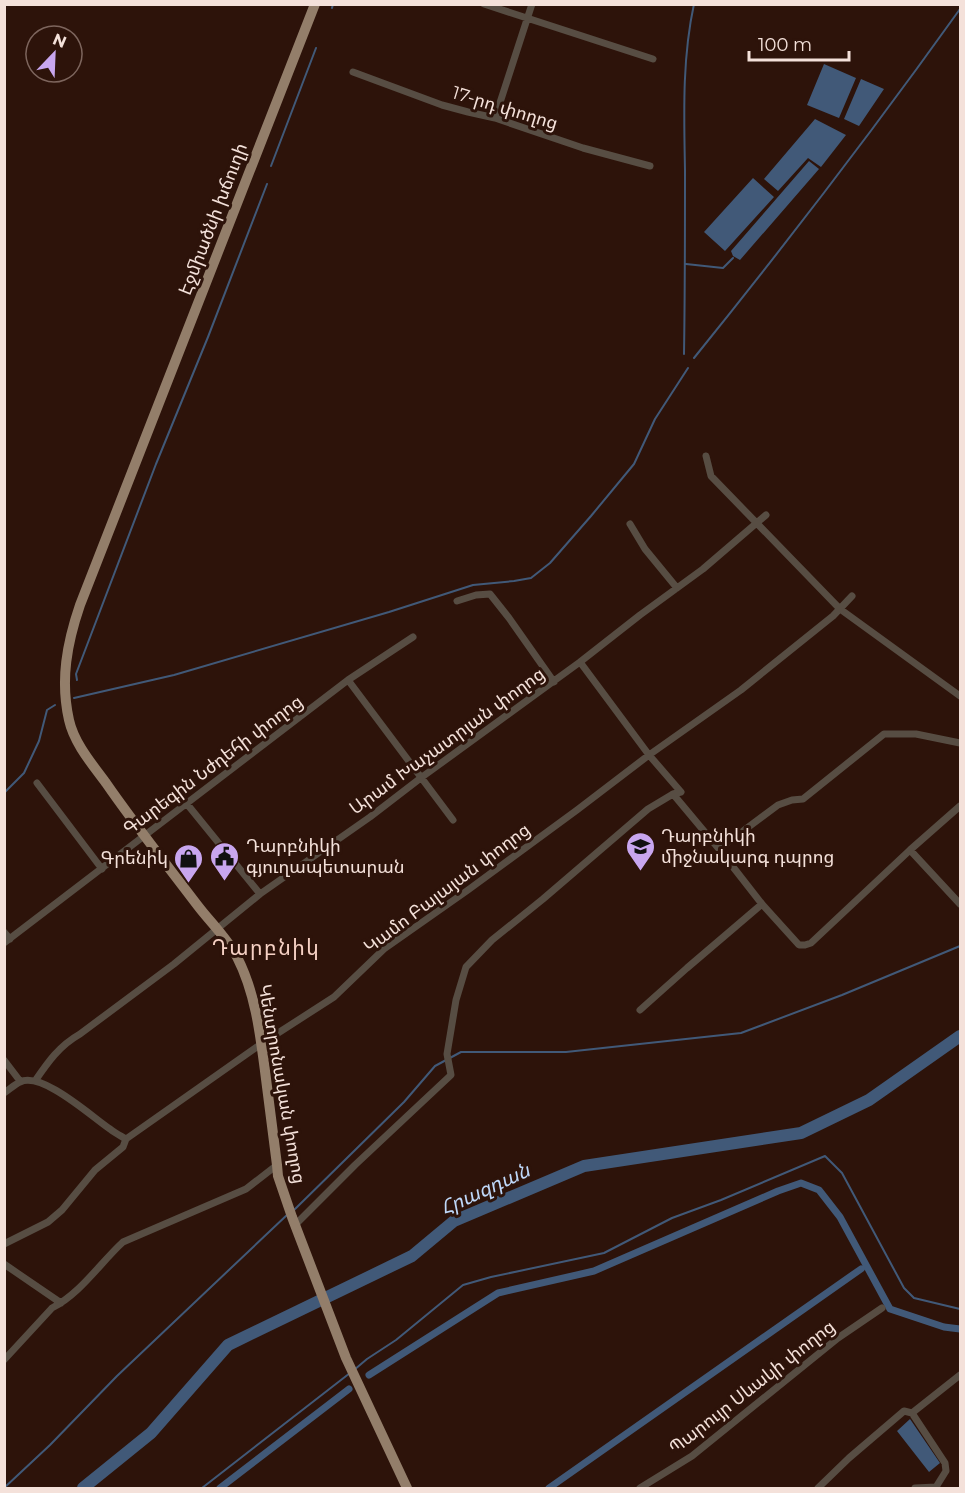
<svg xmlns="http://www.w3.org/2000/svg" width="965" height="1493" viewBox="0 0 965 1493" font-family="Montserrat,'Noto Sans Armenian',sans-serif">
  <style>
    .water { fill: #415978 }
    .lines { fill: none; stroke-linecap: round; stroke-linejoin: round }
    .stream { stroke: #415978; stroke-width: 2 }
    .canal { stroke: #415978; stroke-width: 7 }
    .river { stroke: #415978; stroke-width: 12 }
    .minor { stroke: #574d43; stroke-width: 7 }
    .primary { stroke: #937e6a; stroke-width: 10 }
    .labels { text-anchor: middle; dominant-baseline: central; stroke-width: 6; stroke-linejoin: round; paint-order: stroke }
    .street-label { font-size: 18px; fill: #f4e1da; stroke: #2d130a }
    .poi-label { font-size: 18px; fill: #f4e1da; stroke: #2d130a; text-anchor: start }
    .water-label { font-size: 20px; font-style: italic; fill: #bfd8f9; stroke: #2d130a }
    .quarter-label { font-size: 21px; letter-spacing: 1.5px; fill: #f6d1c4; stroke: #2d130a }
  </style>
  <rect width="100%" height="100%" fill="#2d130a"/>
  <!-- water -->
  <path class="water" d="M824 64 856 78 839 118 807 105Z
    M861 79 884 89 859 126 844 119Z
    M815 119 846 135 821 167 808 158 778 191 764 179Z
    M809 161 819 169 740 260 733 256 731 251Z
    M753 178 774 197 725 251 704 232Z
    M910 1419 940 1463 929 1472 897 1431Z"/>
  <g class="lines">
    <!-- stream -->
    <path class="stream" d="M332 8 333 4
      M271 166 316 48
      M686 264 723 268 733 258
      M684 354C685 293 685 231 685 170 684 115 682 59 694 4
      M694 358C786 244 875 128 960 9
      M77 680 76 674 156 464 208 337 267 184
      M74 698 174 675 389 612 473 585 514 581 531 578 550 563 591 516 634 464 655 419 688 368
      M4 793 24 773 39 741 47 710 55 705
      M293 1211 404 1102 435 1066 461 1052H566L741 1033 842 995 960 946
      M354 1370 367 1359 396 1340 463 1285 491 1277 604 1253 672 1218 721 1200 825 1156 842 1173 904 1288 914 1298 960 1309
      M4 1488 50 1445 117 1376 288 1214
      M202 1488 350 1373"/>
    <!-- canal -->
    <path class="canal" d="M369 1375 498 1293 594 1271 778 1191 801 1183 819 1190 840 1217 890 1309 944 1327 960 1329
      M220 1488 349 1389
      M549 1488 861 1269"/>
    <!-- river -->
    <path class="river" d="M83 1488 151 1433 228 1345 412 1256 454 1221 584 1166 801 1133 869 1100 960 1036"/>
    <!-- minor -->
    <path class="minor" d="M484 4 653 59
      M353 72 442 105 468 112 495 118 583 148 650 166
      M495 118 532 4
      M706 456 711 476 840 609 960 696
      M630 524 645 549 677 588
      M457 601 476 595 490 594 509 618 554 682
      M580 662 649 755 681 792 673 794
      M348 680 453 820
      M37 783 102 869
      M187 804 260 894
      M719 849 778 805 792 800 803 799 884 734H916L960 743
      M910 850 960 904
      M4 932 10 939
      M4 943 348 680 413 637
      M640 1010 687 968 762 904
      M4 1060 20 1081
      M35 1081C48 1062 59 1046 80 1034L174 964 260 894 370 817 422 777 580 662 640 615 703 569 766 515
      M4 1093C9 1090 15 1084 20 1082 42 1071 92 1117 110 1129 115 1133 121 1136 126 1139
      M295 1225 355 1165 451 1075 447 1054 456 1000 466 967 492 940 543 899 648 809 673 794 719 849 762 904 799 945H805L811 943 910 850 960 806
      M4 1244 48 1222 62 1210 95 1170 123 1147 126 1139 261 1044 334 997 384 949 468 890 577 810 649 755 741 690 833 616 852 596
      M4 1264 61 1303
      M4 1360 52 1308C81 1293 100 1263 123 1242L246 1189 277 1165
      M912 1413 945 1463 946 1471 936 1487 937 1488
      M912 1413 960 1375
      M640 1488 692 1456 838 1338 882 1308
      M818 1488 849 1458 904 1411 912 1413
      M915 1488 936 1487"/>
    <!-- primary -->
    <path class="primary" d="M315 4 80 605C67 643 60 680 69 720 74 743 92 764 106 783 135 825 167 865 198 906 211 923 227 938 237 957 255 992 260 1032 265 1071 269 1102 273 1134 277 1165L278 1176 292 1217 346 1358 407 1488"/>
  </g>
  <!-- icons -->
  <defs>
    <symbol id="school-pin" viewBox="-11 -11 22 30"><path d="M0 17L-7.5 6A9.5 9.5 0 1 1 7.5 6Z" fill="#c8a6ef" stroke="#2d130a"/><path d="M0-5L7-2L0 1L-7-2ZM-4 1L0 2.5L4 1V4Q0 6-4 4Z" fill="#111"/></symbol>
    <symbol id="civic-pin" viewBox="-11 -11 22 30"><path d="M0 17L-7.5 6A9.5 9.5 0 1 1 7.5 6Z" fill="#c8a6ef" stroke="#2d130a"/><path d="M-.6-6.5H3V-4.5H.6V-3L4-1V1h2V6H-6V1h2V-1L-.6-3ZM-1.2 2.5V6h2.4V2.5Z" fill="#111"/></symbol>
    <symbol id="shop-pin" viewBox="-11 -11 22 30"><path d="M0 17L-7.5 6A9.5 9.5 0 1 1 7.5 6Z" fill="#c8a6ef" stroke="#2d130a"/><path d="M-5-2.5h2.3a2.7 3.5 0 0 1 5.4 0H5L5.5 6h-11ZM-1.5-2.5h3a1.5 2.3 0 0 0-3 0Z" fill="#111"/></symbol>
  </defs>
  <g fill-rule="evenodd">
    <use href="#school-pin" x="624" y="830" width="33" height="45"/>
    <use href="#civic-pin" x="208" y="840" width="33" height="45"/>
    <use href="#shop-pin" x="172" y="842" width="33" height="45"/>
  </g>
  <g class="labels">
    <!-- street labels -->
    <g class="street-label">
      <text transform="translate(505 108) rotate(17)">17-րդ փողոց</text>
      <text transform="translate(213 219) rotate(-69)">Էջմիածնի խճուղի</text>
      <text transform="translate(447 741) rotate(-36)">Արամ Խաչատրյան փողոց</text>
      <text transform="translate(213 765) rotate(-37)">Գարեգին Նժդեհի փողոց</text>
      <text transform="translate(447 888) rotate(-37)">Կամո Բալայան փողոց</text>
      <text transform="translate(282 1084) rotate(80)">Կենտրոնական փողոց</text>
      <text transform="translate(752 1387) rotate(-38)">Պարույր Սևակի փողոց</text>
    </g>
    <!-- poi labels -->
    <g class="poi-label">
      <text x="661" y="836">Դարբնիկի<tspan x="661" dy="21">միջնակարգ դպրոց</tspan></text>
      <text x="246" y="846">Դարբնիկի<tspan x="246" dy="21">գյուղապետարան</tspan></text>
      <text x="168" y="858" text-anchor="end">Գրենիկ</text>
    </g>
    <!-- water labels -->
    <g class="water-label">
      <text transform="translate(485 1189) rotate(-25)">Հրազդան</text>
    </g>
    <!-- quarter labels -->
    <g class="quarter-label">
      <text x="266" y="947">Դարբնիկ</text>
    </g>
  </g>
  <!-- border -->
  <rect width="965" height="1493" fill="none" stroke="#f4e1da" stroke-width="12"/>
  <!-- north arrow -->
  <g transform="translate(54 54) rotate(23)"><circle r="28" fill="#2d130a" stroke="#7d655d" stroke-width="1.5"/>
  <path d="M0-4.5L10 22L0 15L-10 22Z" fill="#c8a6ef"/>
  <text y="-9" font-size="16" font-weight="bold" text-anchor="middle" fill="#f4e1da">N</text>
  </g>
  <!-- scale -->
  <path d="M749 51v9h100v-9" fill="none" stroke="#f4e1da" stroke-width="3"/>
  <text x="758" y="51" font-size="18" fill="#f4e1da" stroke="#2d130a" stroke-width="4.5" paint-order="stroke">100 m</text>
</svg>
